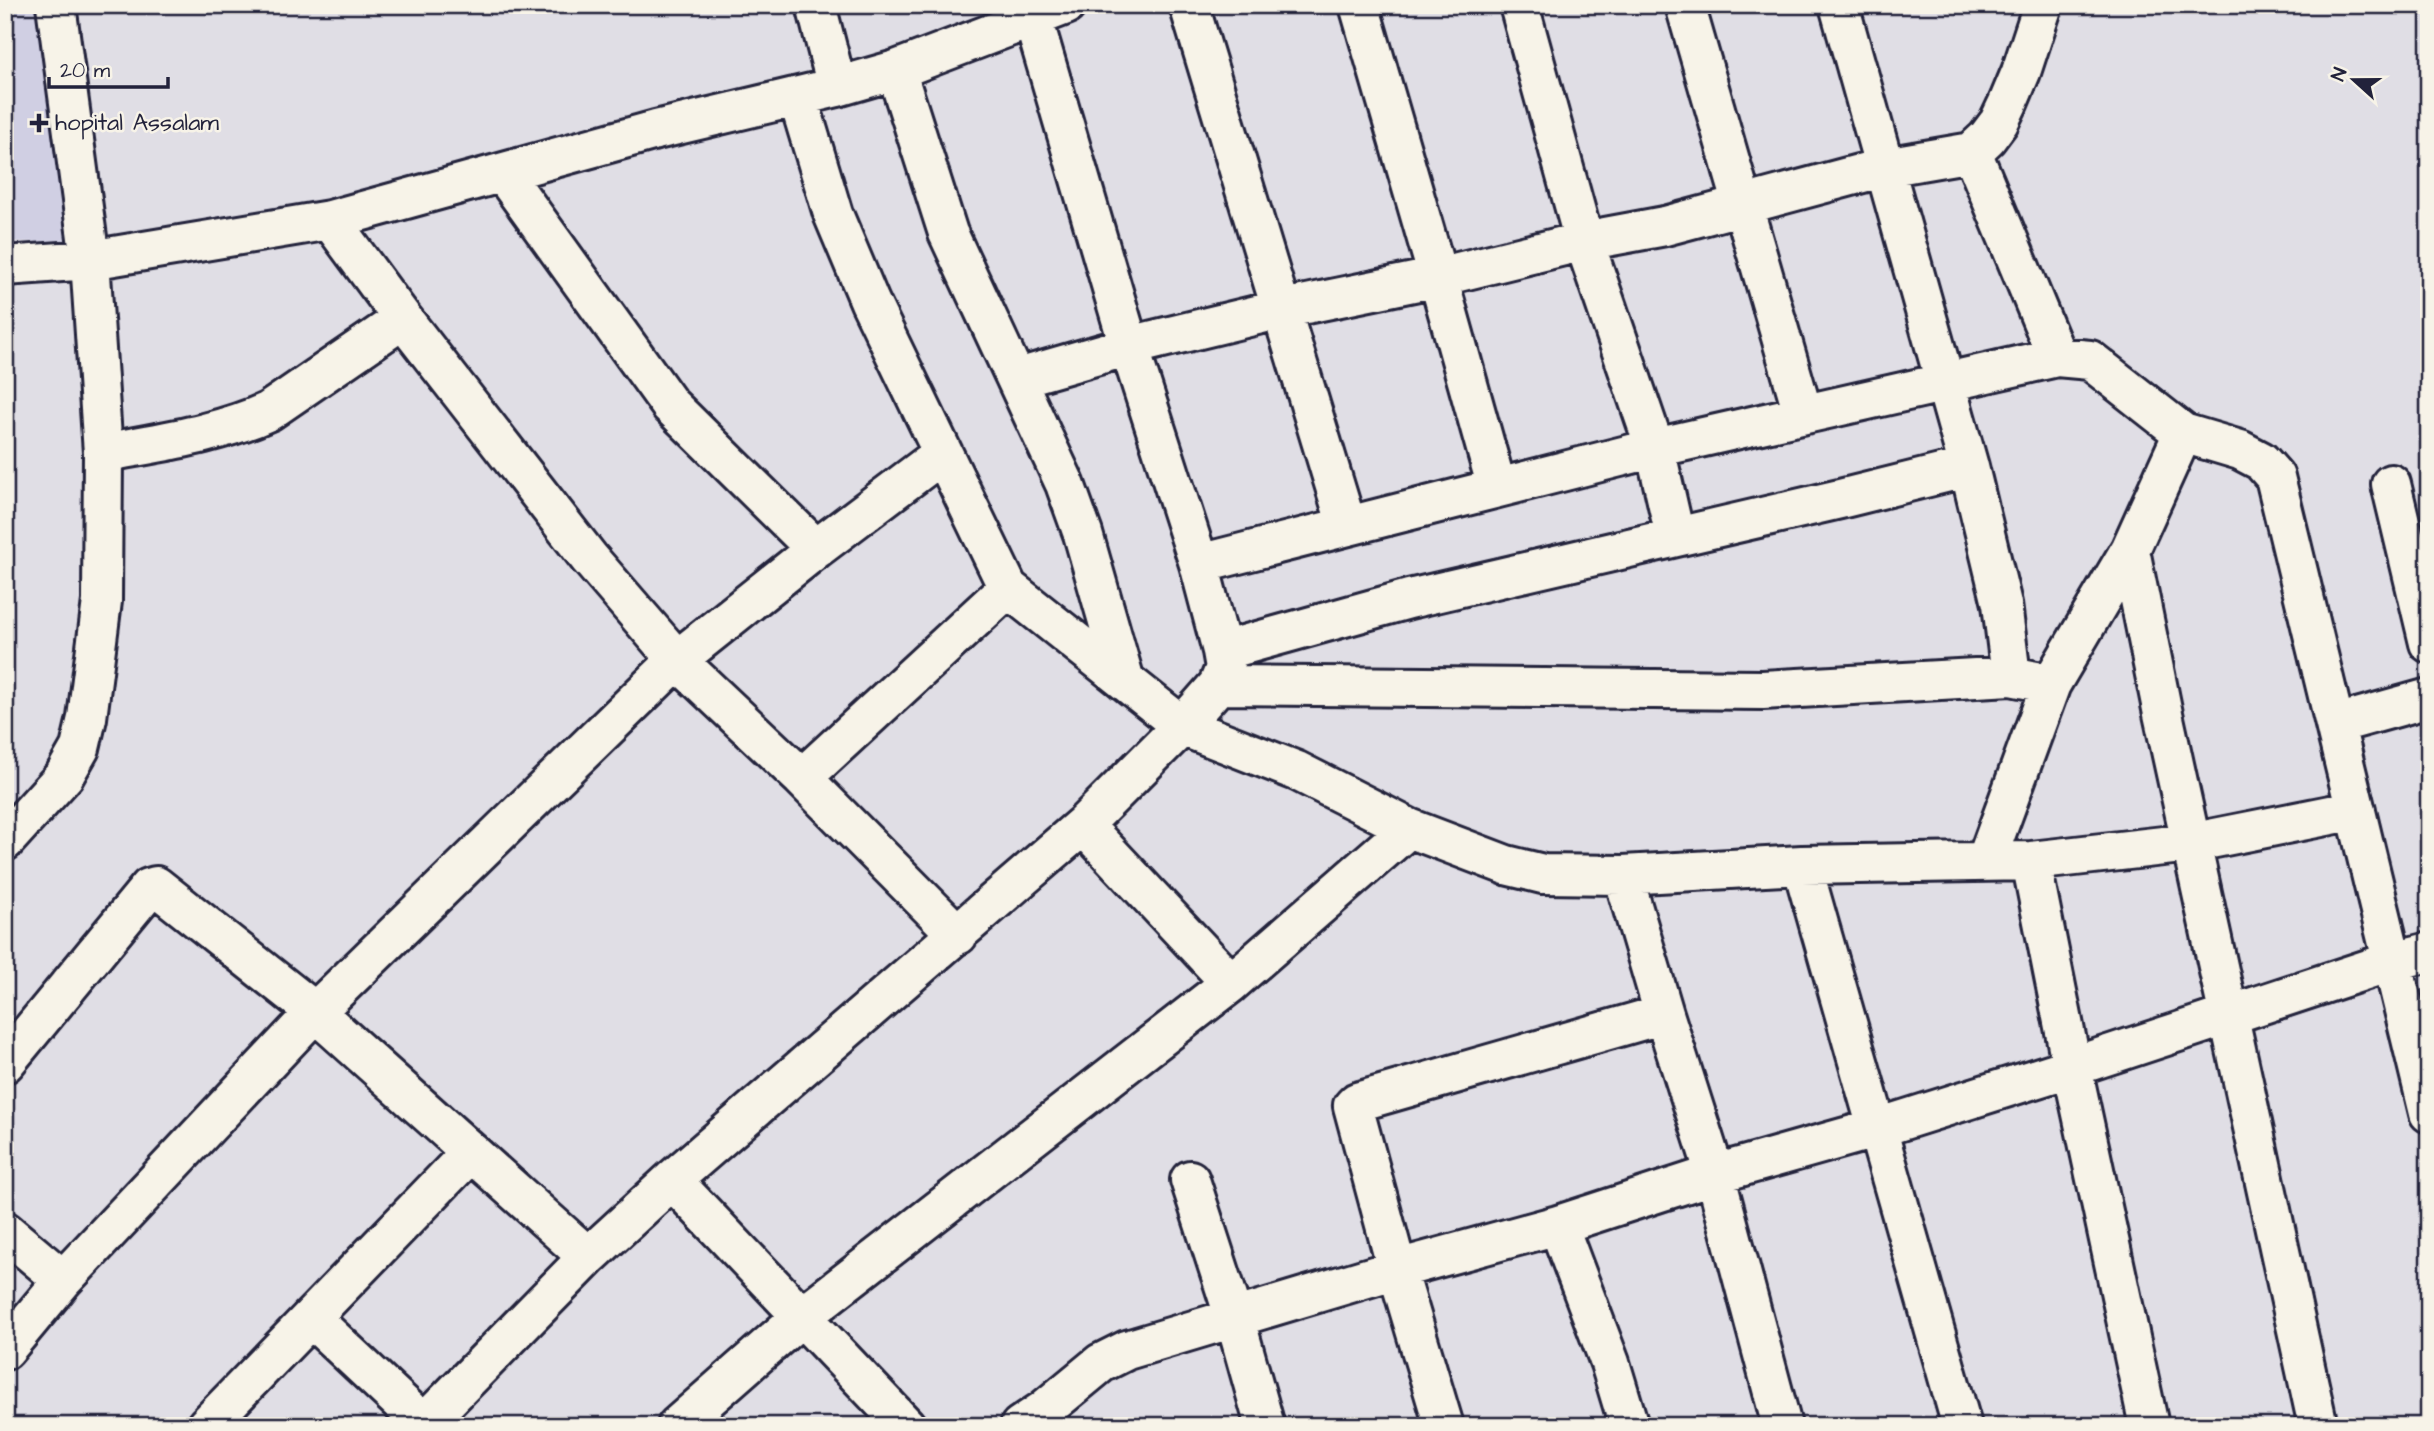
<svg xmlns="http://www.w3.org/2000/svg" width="2434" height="1431" viewBox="0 0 2434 1431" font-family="'Architects Daughter',sans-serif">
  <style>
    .built { fill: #d0cfe3 }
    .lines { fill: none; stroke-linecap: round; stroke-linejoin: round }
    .minor-casing { stroke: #22223b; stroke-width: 44 }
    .minor { stroke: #f7f3e8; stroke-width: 38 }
    .poi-dot { fill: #22223b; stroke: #f7f3e8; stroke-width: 2.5 }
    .labels { text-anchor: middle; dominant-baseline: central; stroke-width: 5; stroke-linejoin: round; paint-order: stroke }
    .poi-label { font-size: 24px; fill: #22223b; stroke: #f7f3e8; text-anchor: start }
  </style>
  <rect width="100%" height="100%" fill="#e0dee5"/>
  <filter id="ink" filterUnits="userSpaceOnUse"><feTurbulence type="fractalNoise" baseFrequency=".0143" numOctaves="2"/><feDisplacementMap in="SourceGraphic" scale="14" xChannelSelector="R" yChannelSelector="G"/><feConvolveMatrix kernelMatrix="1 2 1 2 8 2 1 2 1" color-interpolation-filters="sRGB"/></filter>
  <g filter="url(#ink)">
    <!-- built -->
    <path class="built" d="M5 5H69L75 243 5 241Z"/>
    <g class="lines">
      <defs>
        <path id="minor" d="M816 5 837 87
          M1189 5 1347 526
          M1359 5 1438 277 1497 488
          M1519 5 1584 241 1655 448 1675 536
          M1685 5 1803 413
          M1839 5 1969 467 2002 604 2011 676
          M896 70 948 233 1065 484 1083 534 1125 681
          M798 98 833 214 870 302 1008 588 1182 726 1297 771 1409 828 1506 865 1543 874 1623 875 1802 865 2031 861 2190 843 2356 810
          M1972 152 2057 357
          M503 173 670 405 816 549
          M330 220 403 319 589 558 677 660 802 778 958 935
          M5 266 90 260 330 220 656 130 837 87 896 70 1066 5
          M1018 378 1129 346 1282 309 1438 277 1584 241 1665 226 1885 167 1972 152 1987 138 1999 122 2008 103 2021 72 2043 5
          M103 453C159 442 217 435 269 411L403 319
          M2391 484 2429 643
          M2130 550 2162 709 2318 1426
          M1199 564 1655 448 2057 357 2090 360 2183 433 2240 450 2261 461 2275 477 2429 1113
          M1222 651 1409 599 1840 499 1969 467
          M1218 685 1763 690 2011 676 2051 684
          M2336 724 2429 698
          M802 778 1008 588
          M1083 825 1231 983
          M5 841 64 776 80 748 87 718 102 601 103 453 90 260 56 5
          M1986 861 2051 684 2130 550 2183 433
          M2031 861 2072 1067 2149 1426
          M1802 865 1962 1426
          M1623 875 1664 1014 1715 1174 1782 1426
          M5 1063 149 888 156 886 315 1012 588 1257
          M672 1180 906 1426
          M1190 1180 1235 1319 1265 1426
          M1558 1225 1610 1363 1629 1426
          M5 1231 63 1280
          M311 1318 424 1424
          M5 1350 63 1280 315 1012 677 660 816 549 942 454
          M206 1426 470 1153
          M422 1426 588 1257 672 1180 1083 825 1182 726 1218 685 1225 668 1222 651 1199 564 1129 346 1029 5
          M677 1426 802 1316 1231 983 1409 828
          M1020 1426 1044 1410 1101 1363 1127 1350 1397 1269 1558 1225 1715 1174 1878 1128 2072 1067 2393 961 2429 952
          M1444 1426 1397 1269 1353 1106 1357 1102 1664 1014"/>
      </defs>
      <!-- minor casing -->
      <use href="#minor" class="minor-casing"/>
      <!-- minor -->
      <use href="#minor" class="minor"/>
    </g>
  </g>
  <!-- markers -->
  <path class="poi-dot" d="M35.5 112.5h7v7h7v7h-7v7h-7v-7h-7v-7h7z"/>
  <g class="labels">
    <!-- poi labels -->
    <g class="poi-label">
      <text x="55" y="123">hopital Assalam</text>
    </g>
  </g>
  <!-- margin -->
  <rect width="2434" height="1431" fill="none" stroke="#f7f3e8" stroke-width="28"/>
  <rect x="14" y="14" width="2406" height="1403" fill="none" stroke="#22223b" stroke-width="2.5" filter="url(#ink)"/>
  <!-- north arrow -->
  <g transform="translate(2354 80) rotate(291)" stroke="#f7f3e8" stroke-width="5" paint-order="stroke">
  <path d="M0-5L12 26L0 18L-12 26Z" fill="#22223b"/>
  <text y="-10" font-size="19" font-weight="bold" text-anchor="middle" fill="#22223b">N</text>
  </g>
  <!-- scale -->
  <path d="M49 77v10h119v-10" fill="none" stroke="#22223b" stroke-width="3.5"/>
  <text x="60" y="77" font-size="21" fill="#22223b" stroke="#f7f3e8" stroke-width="5" paint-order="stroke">20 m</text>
</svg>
